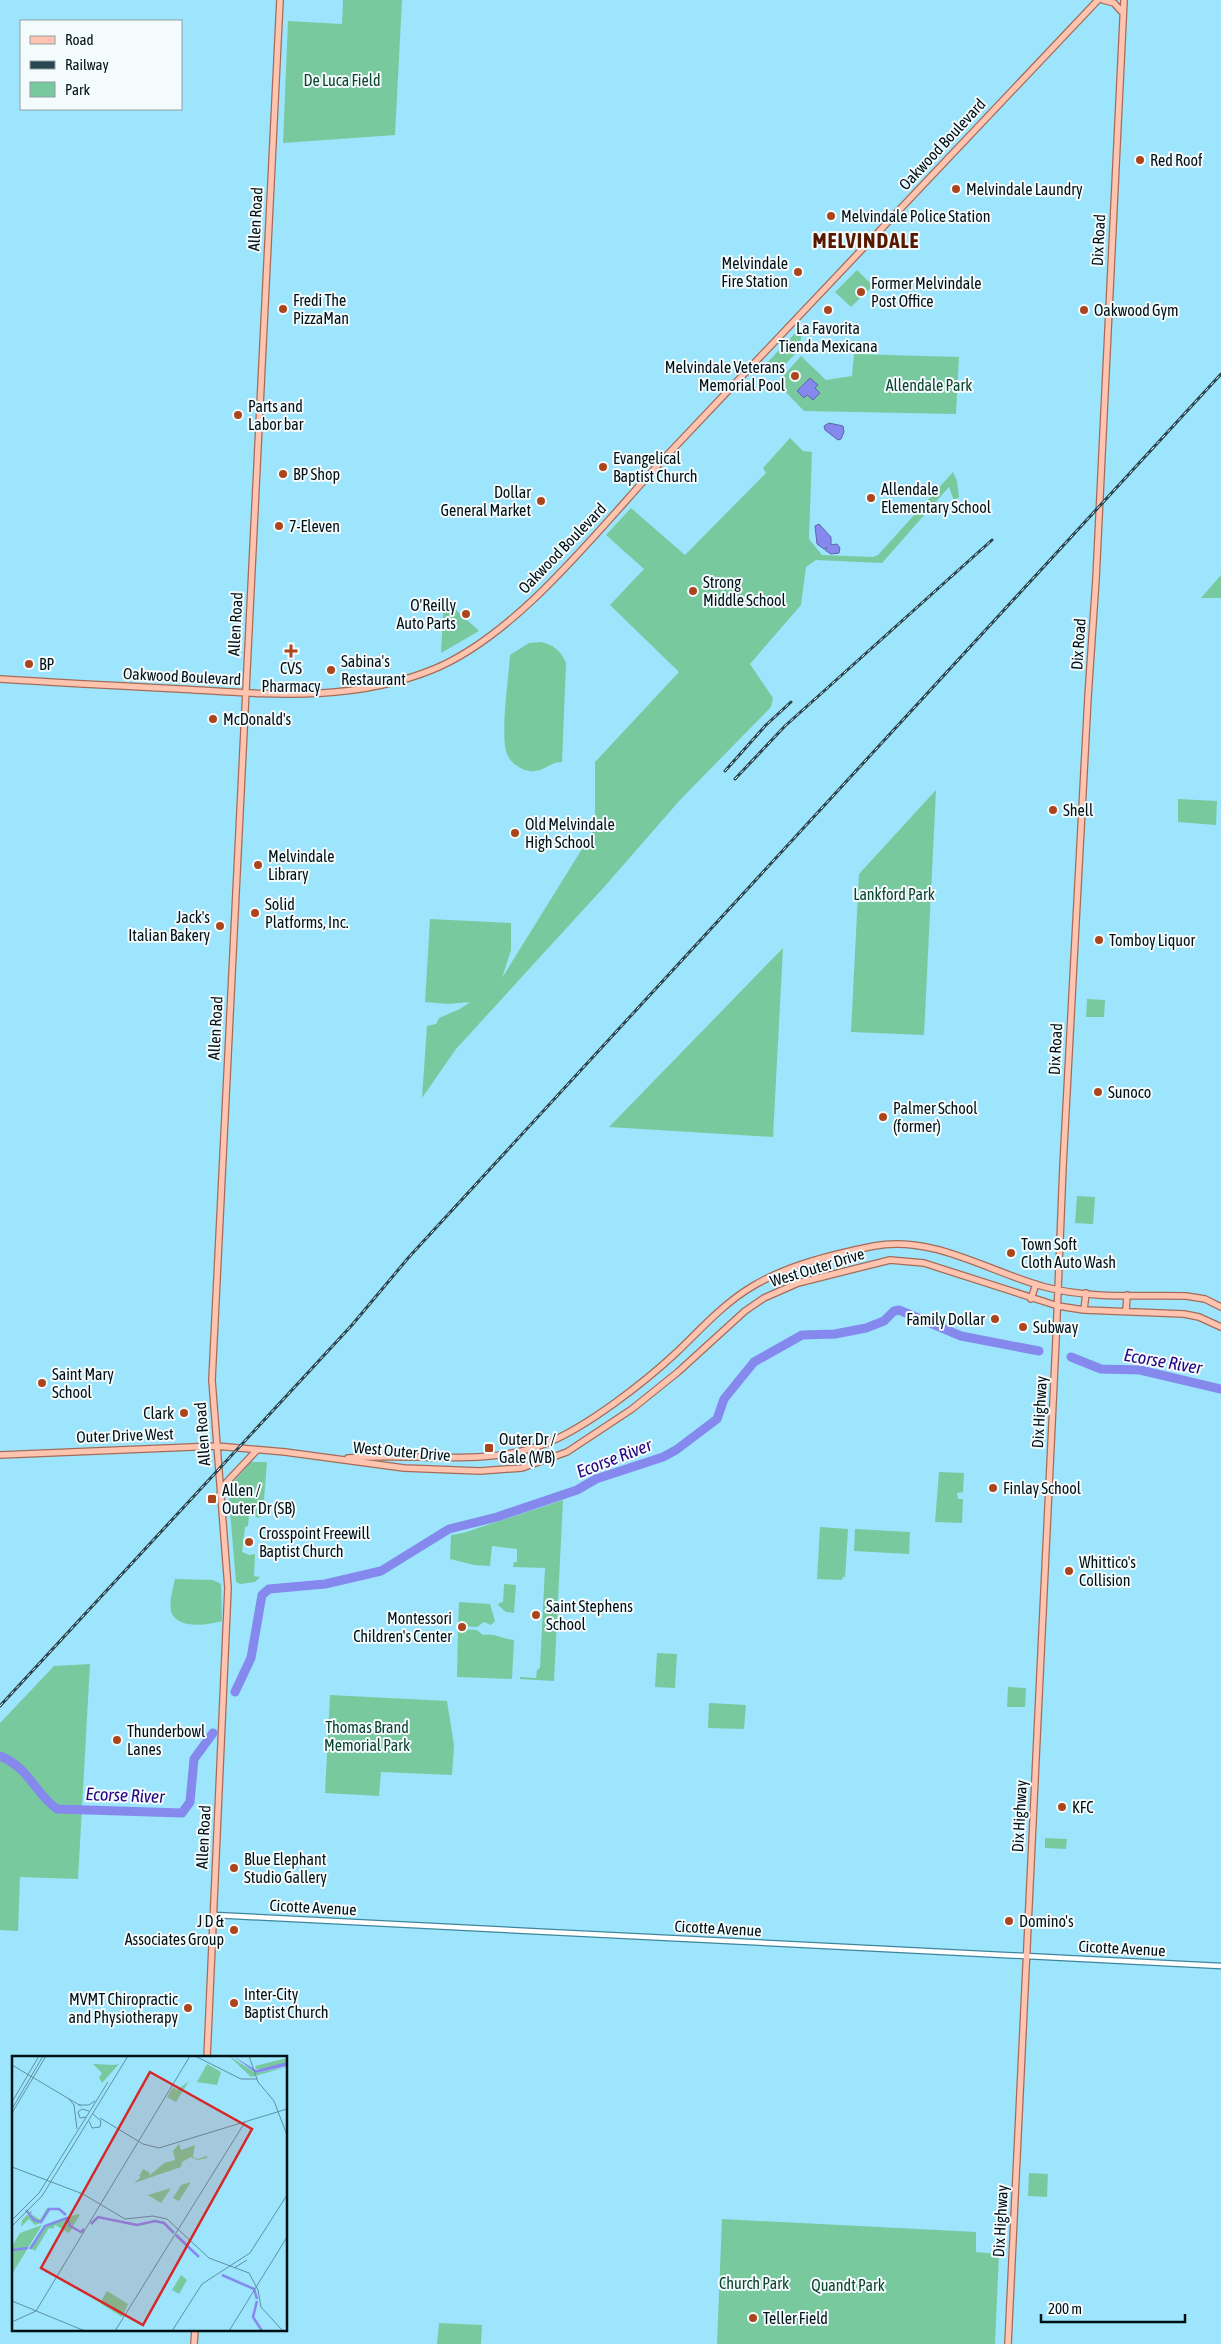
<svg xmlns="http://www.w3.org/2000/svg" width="1221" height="2344" viewBox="0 0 1221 2344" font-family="'Asap Condensed',sans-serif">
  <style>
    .green { fill: #79c99f }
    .water { fill: #8589ed; stroke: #5d65ad }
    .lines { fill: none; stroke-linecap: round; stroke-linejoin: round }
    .river { stroke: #8589ed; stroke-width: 9 }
    .minor-casing { stroke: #3d869c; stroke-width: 7 }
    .major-casing { stroke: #a56b57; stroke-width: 8 }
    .minor { stroke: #fff; stroke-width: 4.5 }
    .major { stroke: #fec4af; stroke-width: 5.5 }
    .rail-casing { stroke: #284752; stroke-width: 3 }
    .rail { stroke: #f4fbfd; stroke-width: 1; stroke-dasharray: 4; stroke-linecap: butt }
    .poi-dot { fill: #ab451c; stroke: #f4fbfd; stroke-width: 2 }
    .labels { text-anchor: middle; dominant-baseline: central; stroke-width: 4; stroke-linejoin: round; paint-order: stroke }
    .park-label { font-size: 16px; fill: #0c442d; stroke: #f4fbfd }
    .street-label { font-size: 16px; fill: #001017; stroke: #f4fbfd }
    .poi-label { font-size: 16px; fill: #001017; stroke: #f4fbfd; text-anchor: start }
    .water-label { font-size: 18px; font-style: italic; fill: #270481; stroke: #f4fbfd }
    .district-label { font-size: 21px; font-weight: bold; letter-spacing: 1px; fill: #571800; stroke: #f4fbfd }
    .inset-river { fill: none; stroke: #8589ed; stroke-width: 2.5 }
    .inset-road { fill: none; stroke: #5e90a1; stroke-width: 1 }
    .view { fill: #d62828; fill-opacity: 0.15; stroke: #d62828; stroke-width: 2.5 }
    .inset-edge { fill: none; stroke: #001017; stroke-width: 2.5 }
  </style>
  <rect width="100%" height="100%" fill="#9ce5fd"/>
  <!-- green -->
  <path class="green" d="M343 0H402L395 135 283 143 288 21 342 24Z
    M857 270 873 286 851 307 835 292Z
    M799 329 802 333 799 350 777 373 772 374 764 366Z
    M854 354 959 357 956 414 804 411 777 383 801 356 826 380 852 376Z
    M790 438 803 451 812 452 809 539 822 555 873 557 878 555 953 472 957 481 959 497 954 501 949 487 882 563 816 560 806 567 801 605 750 664 773 698 771 707 680 800 605 886 456 1049 422 1098 427 1026 436 1024 439 1018 460 1009 470 1002 448 1004 425 1002 430 919 511 923V950L502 978 595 828V762L679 672 610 605 644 569 606 535 631 508 685 555 766 473 763 468Z
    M1221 575V598H1201Z
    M444 599 479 631 441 653Z
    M541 642C554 645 561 651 566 663L562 762C551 761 543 773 530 771 521 770 512 764 508 756 499 740 509 677 510 655L529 643Z
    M936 790 924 1035 851 1032 859 874Z
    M1178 799 1217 801 1216 825 1178 822Z
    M783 948 773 1137 609 1127Z
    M1087 999 1105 1000 1104 1017H1086Z
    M1077 1196 1095 1197 1093 1224 1075 1223Z
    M251 1462H267L263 1513 260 1517 257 1518 255 1514 256 1506H250L248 1526 245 1527 242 1552 249 1555 255 1554 254 1576 260 1577 255 1582 240 1584 236 1582 228 1488Z
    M939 1472 964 1473 963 1492 957 1493 958 1499H963L962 1523 935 1522Z
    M563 1500 554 1681 520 1679V1677L536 1678 537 1670 540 1668 545 1568 513 1567 514 1562H517V1549L492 1546 490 1566 474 1565 450 1559 451 1535 463 1533Z
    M820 1527 848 1529 845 1578 843 1576 842 1580 817 1579Z
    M855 1529 910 1532 909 1554 854 1551Z
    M175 1579 213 1580 221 1584 222 1621C208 1625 176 1630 171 1611 169 1602 173 1588 175 1579Z
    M504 1584 516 1585 514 1613 506 1612 498 1605 499 1603 503 1602Z
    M459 1602 490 1604 495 1621 491 1625 484 1622 477 1627 458 1626Z
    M458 1629 477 1630 483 1635C496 1633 501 1639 514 1640L512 1679 457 1677Z
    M657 1653 677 1654 675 1688 655 1687Z
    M90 1664 78 1879 20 1877 18 1931 0 1930V1723L54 1666Z
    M1008 1687 1026 1688 1025 1707H1007Z
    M330 1695 447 1701 454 1745 452 1775 381 1772 379 1796 325 1793Z
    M709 1703 746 1705 744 1729 708 1728Z
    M1045 1838 1067 1839 1066 1849 1045 1848Z
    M1029 2173 1048 2174 1047 2197 1028 2196Z
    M722 2219 976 2232V2252L999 2254 995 2344H717Z
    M439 2323 482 2325 481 2344H437Z"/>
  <!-- water -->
  <path class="water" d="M810 378 818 385 815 388 820 393 813 400 807 395 804 398 797 391Z
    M829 423 843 426 844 432 841 439 838 440 825 430 824 426Z
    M819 524 831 537V545L837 544 840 548 839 553 831 554 825 550 827 547 824 549 817 544 815 526Z"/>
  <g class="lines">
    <!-- river -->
    <path class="river" d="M1071 1357 1101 1369 1140 1370 1221 1389
      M235 1692 251 1658 262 1595 269 1589 325 1584 381 1571 449 1529 497 1517 577 1490 596 1479 663 1457 676 1450 717 1419 724 1399 754 1362 802 1335 835 1334 866 1328 884 1321 894 1311 899 1310 961 1336 1039 1351
      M0 1756C31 1769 34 1793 57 1809L182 1813 190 1802 194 1759 213 1733"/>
    <defs>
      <path id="minor" d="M214 1915 1221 1966"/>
      <path id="major" d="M1103 0 1114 3 1123 13
        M0 679C60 683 120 686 180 689 266 694 352 703 434 669 523 632 606 519 673 449 814 300 957 151 1098 0
        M1031 1299 1036 1284
        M1084 1310 1086 1293
        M1126 1311 1127 1295
        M0 1455 216 1446 285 1452 404 1468 480 1471 522 1468 567 1452 632 1409 678 1372 745 1311 764 1298 798 1283 890 1260 924 1263 1058 1306 1084 1310 1184 1314 1199 1317 1221 1327
        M348 1458C412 1452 487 1468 547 1443 587 1427 645 1382 677 1352 701 1329 724 1303 753 1286 788 1265 834 1254 874 1246 934 1235 989 1272 1045 1287 1090 1299 1140 1295 1186 1296L1205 1299 1221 1307
        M220 1494 226 1483 257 1450
        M207 2058 228 1588 212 1380 280 0
        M194 2344 195 2330
        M1008 2344 1056 1340 1063 1166 1088 697 1096 579 1124 0"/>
    </defs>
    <!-- minor casing -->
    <use href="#minor" class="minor-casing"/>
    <!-- major casing -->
    <use href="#major" class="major-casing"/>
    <!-- minor -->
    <use href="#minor" class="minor"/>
    <!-- major -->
    <use href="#major" class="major"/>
    <defs>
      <path id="rail" d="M725 771 766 725 791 702
        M735 779 785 726 992 540
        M0 1706 352 1325 409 1257 1221 374"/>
    </defs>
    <!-- rail casing -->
    <use href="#rail" class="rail-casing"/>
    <!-- rail -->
    <use href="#rail" class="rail"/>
  </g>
  <!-- markers -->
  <g class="poi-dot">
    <circle cx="1140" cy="160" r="5"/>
    <circle cx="956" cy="189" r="5"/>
    <circle cx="831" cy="216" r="5"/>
    <circle cx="798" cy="272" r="5"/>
    <circle cx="861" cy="292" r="5"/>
    <circle cx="283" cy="309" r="5"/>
    <circle cx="828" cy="310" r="5"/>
    <circle cx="1084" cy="310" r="5"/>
    <circle cx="795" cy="376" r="5"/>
    <circle cx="238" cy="415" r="5"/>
    <circle cx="603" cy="467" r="5"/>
    <circle cx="283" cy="474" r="5"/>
    <circle cx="871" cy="498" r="5"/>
    <circle cx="541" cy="501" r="5"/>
    <circle cx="279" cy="526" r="5"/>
    <circle cx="693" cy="591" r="5"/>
    <circle cx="466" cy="614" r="5"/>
    <path d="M288.5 643.5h5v5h5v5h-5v5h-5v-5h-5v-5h5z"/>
    <circle cx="29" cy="664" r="5"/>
    <circle cx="331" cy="670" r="5"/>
    <circle cx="213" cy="719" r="5"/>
    <circle cx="1053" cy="810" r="5"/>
    <circle cx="515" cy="833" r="5"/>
    <circle cx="258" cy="865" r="5"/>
    <circle cx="255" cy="913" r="5"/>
    <circle cx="220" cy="926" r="5"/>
    <circle cx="1099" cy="940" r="5"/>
    <circle cx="1098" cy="1092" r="5"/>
    <circle cx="883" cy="1117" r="5"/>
    <circle cx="1011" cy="1253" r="5"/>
    <circle cx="995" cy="1319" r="5"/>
    <circle cx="1023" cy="1327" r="5"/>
    <circle cx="42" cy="1383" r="5"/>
    <circle cx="184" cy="1413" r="5"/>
    <rect x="484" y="1443" width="10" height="10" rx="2.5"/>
    <circle cx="993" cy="1488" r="5"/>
    <rect x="207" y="1494" width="10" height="10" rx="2.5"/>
    <circle cx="249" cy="1542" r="5"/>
    <circle cx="1069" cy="1571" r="5"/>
    <circle cx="536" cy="1615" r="5"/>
    <circle cx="462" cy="1627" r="5"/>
    <circle cx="117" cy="1740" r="5"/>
    <circle cx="1062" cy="1807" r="5"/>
    <circle cx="234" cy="1868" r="5"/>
    <circle cx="1009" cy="1921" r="5"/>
    <circle cx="234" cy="1930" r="5"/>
    <circle cx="234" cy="2003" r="5"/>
    <circle cx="188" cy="2008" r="5"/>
    <circle cx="753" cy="2318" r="5"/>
  </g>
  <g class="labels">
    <!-- park labels -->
    <g class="park-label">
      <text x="342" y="80">De Luca Field</text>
      <text x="929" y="385">Allendale Park</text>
      <text x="894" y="894">Lankford Park</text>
      <text x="367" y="1727">Thomas Brand<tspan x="367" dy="18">Memorial Park</tspan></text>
      <text x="754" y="2283">Church Park</text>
      <text x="848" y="2285">Quandt Park</text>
    </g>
    <!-- street labels -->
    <g class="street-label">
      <text transform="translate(942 144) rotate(-47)">Oakwood Boulevard</text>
      <text transform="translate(255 219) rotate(-87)">Allen Road</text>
      <text transform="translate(1098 240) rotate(-87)">Dix Road</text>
      <text transform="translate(562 548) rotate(-46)">Oakwood Boulevard</text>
      <text transform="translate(235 624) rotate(-87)">Allen Road</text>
      <text transform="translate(1078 644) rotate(-86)">Dix Road</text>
      <text transform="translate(182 676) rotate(3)">Oakwood Boulevard</text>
      <text transform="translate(215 1028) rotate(-87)">Allen Road</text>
      <text transform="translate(1055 1049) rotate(-87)">Dix Road</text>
      <text transform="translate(817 1267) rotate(-17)">West Outer Drive</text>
      <text transform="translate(1039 1412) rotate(-87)">Dix Highway</text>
      <text transform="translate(202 1434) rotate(-94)">Allen Road</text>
      <text transform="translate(125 1435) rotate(-2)">Outer Drive West</text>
      <text transform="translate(402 1451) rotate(5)">West Outer Drive</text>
      <text transform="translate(1019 1816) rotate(-87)">Dix Highway</text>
      <text transform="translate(203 1837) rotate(-87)">Allen Road</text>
      <text transform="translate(313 1907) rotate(3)">Cicotte Avenue</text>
      <text transform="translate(718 1928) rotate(3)">Cicotte Avenue</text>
      <text transform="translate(1122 1948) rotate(3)">Cicotte Avenue</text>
      <text transform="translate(1000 2221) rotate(-87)">Dix Highway</text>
    </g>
    <!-- poi labels -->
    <g class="poi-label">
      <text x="1150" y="160">Red Roof</text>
      <text x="966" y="189">Melvindale Laundry</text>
      <text x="841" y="216">Melvindale Police Station</text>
      <text x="788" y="263" text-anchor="end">Melvindale<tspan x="788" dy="18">Fire Station</tspan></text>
      <text x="871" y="283">Former Melvindale<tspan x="871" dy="18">Post Office</tspan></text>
      <text x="293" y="300">Fredi The<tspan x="293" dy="18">PizzaMan</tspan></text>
      <text x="1094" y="310">Oakwood Gym</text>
      <text x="828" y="328" text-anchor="middle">La Favorita<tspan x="828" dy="18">Tienda Mexicana</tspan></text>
      <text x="785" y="367" text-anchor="end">Melvindale Veterans<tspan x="785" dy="18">Memorial Pool</tspan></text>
      <text x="248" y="406">Parts and<tspan x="248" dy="18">Labor bar</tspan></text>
      <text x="613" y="458">Evangelical<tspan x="613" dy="18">Baptist Church</tspan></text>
      <text x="293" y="474">BP Shop</text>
      <text x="881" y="489">Allendale<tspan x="881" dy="18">Elementary School</tspan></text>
      <text x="531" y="492" text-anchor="end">Dollar<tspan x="531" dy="18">General Market</tspan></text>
      <text x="289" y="526">7-Eleven</text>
      <text x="703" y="582">Strong<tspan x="703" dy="18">Middle School</tspan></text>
      <text x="456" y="605" text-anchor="end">O'Reilly<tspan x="456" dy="18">Auto Parts</tspan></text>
      <text x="341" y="661">Sabina's<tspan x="341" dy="18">Restaurant</tspan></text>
      <text x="39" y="664">BP</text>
      <text x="291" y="668" text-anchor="middle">CVS<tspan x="291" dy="18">Pharmacy</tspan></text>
      <text x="223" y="719">McDonald's</text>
      <text x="1063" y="810">Shell</text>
      <text x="525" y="824">Old Melvindale<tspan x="525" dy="18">High School</tspan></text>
      <text x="268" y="856">Melvindale<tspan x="268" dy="18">Library</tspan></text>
      <text x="265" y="904">Solid<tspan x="265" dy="18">Platforms, Inc.</tspan></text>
      <text x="210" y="917" text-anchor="end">Jack's<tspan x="210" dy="18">Italian Bakery</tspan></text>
      <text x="1109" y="940">Tomboy Liquor</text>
      <text x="1108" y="1092">Sunoco</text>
      <text x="893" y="1108">Palmer School<tspan x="893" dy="18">(former)</tspan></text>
      <text x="1021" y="1244">Town Soft<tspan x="1021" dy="18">Cloth Auto Wash</tspan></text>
      <text x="985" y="1319" text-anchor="end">Family Dollar</text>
      <text x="1033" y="1327">Subway</text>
      <text x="52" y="1374">Saint Mary<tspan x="52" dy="18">School</tspan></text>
      <text x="174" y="1413" text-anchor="end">Clark</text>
      <text x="499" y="1439">Outer Dr /<tspan x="499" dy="18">Gale (WB)</tspan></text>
      <text x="1003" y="1488">Finlay School</text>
      <text x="222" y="1490">Allen /<tspan x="222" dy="18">Outer Dr (SB)</tspan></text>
      <text x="259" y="1533">Crosspoint Freewill<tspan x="259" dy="18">Baptist Church</tspan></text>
      <text x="1079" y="1562">Whittico's<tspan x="1079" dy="18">Collision</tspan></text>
      <text x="546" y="1606">Saint Stephens<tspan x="546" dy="18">School</tspan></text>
      <text x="452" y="1618" text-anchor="end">Montessori<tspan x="452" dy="18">Children's Center</tspan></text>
      <text x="127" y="1731">Thunderbowl<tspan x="127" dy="18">Lanes</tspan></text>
      <text x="1072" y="1807">KFC</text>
      <text x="244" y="1859">Blue Elephant<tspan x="244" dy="18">Studio Gallery</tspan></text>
      <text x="224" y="1921" text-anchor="end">J D &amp;<tspan x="224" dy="18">Associates Group</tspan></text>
      <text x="1019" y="1921">Domino's</text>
      <text x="244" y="1994">Inter-City<tspan x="244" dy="18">Baptist Church</tspan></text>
      <text x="178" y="1999" text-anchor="end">MVMT Chiropractic<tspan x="178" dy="18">and Physiotherapy</tspan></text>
      <text x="763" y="2318">Teller Field</text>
    </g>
    <!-- water labels -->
    <g class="water-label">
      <text transform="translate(1163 1361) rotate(10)">Ecorse River</text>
      <text transform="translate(614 1458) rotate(-21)">Ecorse River</text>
      <text transform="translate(125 1795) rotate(2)">Ecorse River</text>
    </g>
    <!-- district labels -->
    <g class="district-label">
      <text x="866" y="240">MELVINDALE</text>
    </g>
  </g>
  <!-- overview -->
  <g transform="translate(12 2056)">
    <rect width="275" height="275" fill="#9ce5fd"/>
    <path d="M217 0 244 17 275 11 239 21ZM275 2V6L254 13H244L243 10ZM81 8 102 9 107 8 90 27 87 22 90 17ZM195 8 209 16 205 29 185 26ZM177 25 164 46 155 41 161 31 165 34ZM167 88 169 94 183 89 181 101 185 103 195 100V102L185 104 179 101 170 106 169 111 122 127 129 121 127 120 131 113 138 117 137 120 152 107 163 104 161 95ZM179 126 167 145 161 142 169 129ZM159 132 149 147 136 139ZM35 152H40L29 167 23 169 17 163 9 171 10 164 20 154 19 161 21 159 28 164ZM65 158 68 159 57 177 52 174 49 178 50 173 43 169 41 173 37 172 23 195 19 192 33 171ZM30 169 0 218V190L8 177ZM169 219 175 224 167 238 160 234ZM95 235 116 248 110 261 88 247Z" fill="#79c99f"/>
    <path d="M221 0 244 14 275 6V10L244 17Z" fill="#8589ed"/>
    <path class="inset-river" d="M14 154 22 164 29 166 37 153H47L54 159M55 161 58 170 69 176 72 173M79 168 86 161 125 169 143 165 152 167 162 177M164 179 187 201M18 193 33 170 55 162M0 194 16 192M210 219 242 233 245 243M245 245 241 261 250 275"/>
    <path class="inset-road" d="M183 0 229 23H245M237 0 246 26 262 45 275 79M0 9 69 50M56 42 62 49 65 73M0 46 27 0M67 49H77L83 45M0 53 31 0M0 57 34 0M74 61 68 62 66 56 70 53 77 55M88 62 131 88 147 92 275 53M77 65 80 72 88 71 89 65 81 58M0 111 71 138 113 163 141 160 155 163 197 202 237 217 246 234 249 251 271 275M0 164 27 137 96 26M0 170 30 140 116 0M222 212 235 204M0 245 73 275M0 266 24 255 178 0M103 275 233 66M160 275 190 228 238 197 275 139M217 275 275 181"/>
    <path class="view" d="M138 16 240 73 131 269 29 212Z"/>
    <rect width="275" height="275" class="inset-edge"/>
  </g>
  <!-- legend -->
  <rect x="20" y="20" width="162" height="90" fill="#f4fbfd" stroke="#929da1"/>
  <rect x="30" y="36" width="25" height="8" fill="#fec4af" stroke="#929da1"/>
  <text x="65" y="45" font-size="15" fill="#001017">Road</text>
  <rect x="30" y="61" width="25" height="8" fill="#284752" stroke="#929da1"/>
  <text x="65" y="70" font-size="15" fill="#001017">Railway</text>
  <rect x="30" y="82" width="25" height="15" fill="#79c99f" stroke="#929da1"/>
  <text x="65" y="95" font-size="15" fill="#001017">Park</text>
  <!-- scale -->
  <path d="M1041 2314v8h144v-8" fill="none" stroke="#001017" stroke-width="2.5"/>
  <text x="1048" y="2314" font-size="15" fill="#001017" stroke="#f4fbfd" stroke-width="4" paint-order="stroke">200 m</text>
</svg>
